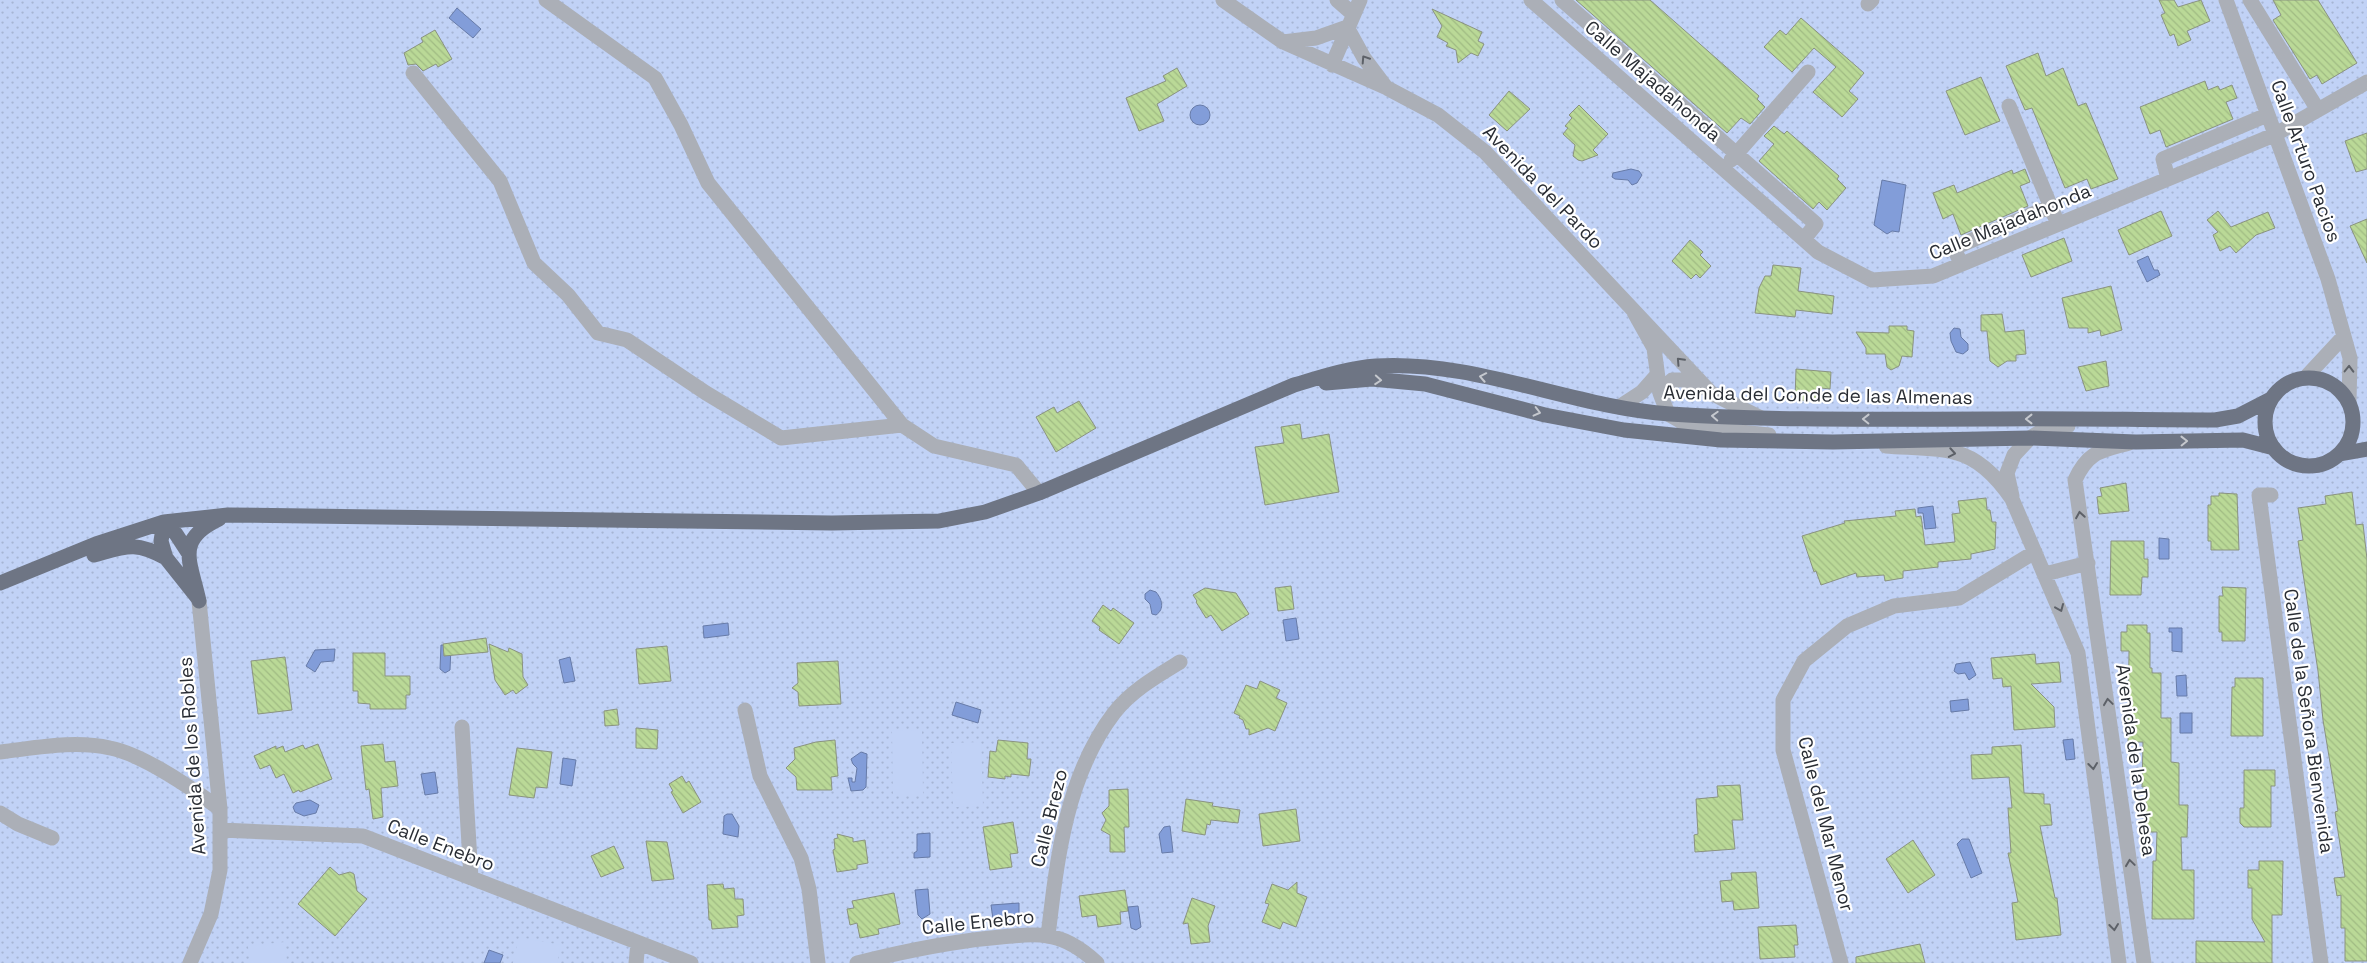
<svg xmlns="http://www.w3.org/2000/svg" width="2367" height="963" viewBox="0 0 2367 963" font-family="'Space Grotesk',sans-serif">
  <style>
    .park { fill: url(#park-dots) }
    .garden { fill: #c1d2f6 }
    .water { fill: #829dd9; stroke: #677ba8 }
    .building { fill: url(#building-back-hatch); stroke: #8a9380 }
    .lines { fill: none; stroke-linecap: round; stroke-linejoin: round }
    .minor { stroke: #abafb7; stroke-width: 15 }
    .major { stroke: #6e7584; stroke-width: 15 }
    .oneway { stroke: #5d6168 }
    .oneway2 { stroke: #c5c8ce }
    .labels { text-anchor: middle; dominant-baseline: central; stroke-width: 4.5; stroke-linejoin: round; paint-order: stroke }
    .street-label { font-size: 19px; fill: #292d34; stroke: #fff }
  </style>
  <defs>
    <pattern id="park-dots" width="8" height="8" patternUnits="userSpaceOnUse" patternTransform="scale(1.25)"><rect width="8" height="8" fill="#c1d2f6"/><path d="M2 2h.1M6 6h.1" fill="none" stroke="#a6b5d4" stroke-width="1.8" stroke-linecap="round"/></pattern>
    <pattern id="building-back-hatch" width="6" height="6" patternUnits="userSpaceOnUse" patternTransform="scale(1.25)"><rect width="6" height="6" fill="#bad997"/><path d="M-1 5l2 2M0 0l6 6M5-1l2 2" fill="none" stroke="#a0bb83"/></pattern>
  </defs>
  <rect width="100%" height="100%" fill="#f0f4fc"/>
  <!-- park -->
  <path class="park" d="M0 0H2367V963H0Z"/>
  <!-- garden -->
  <path class="garden" d="M922 730 923 794H893L892 731Z
    M981 742 983 806 953 807 951 743Z
    M519 937 561 945 557 963H513Z
    M285 942 287 963H250L248 946Z"/>
  <!-- water -->
  <path class="water" d="M457 8 481 29 473 38 449 18Z
    M1190 115a10 10 0 1 1 20 0a10 10 0 1 1-20 0Z
    M1631 169 1639 171 1642 175 1637 183 1632 185 1628 180 1615 179 1612 177 1613 173Z
    M1882 180 1906 185 1899 232 1892 231 1887 234 1874 225Z
    M2148 256 2154 270H2158L2160 275 2147 282 2137 261Z
    M1954 328 1960 329 1961 337 1968 344V350L1963 354 1956 352 1951 341 1950 333Z
    M1933 506 1936 528 1925 529 1923 513H1918V508Z
    M2159 538 2169 539V559H2159Z
    M1150 590 1156 592C1162 599 1165 609 1156 615L1152 614 1150 604 1145 599V594Z
    M1296 618 1299 639 1286 641 1283 620Z
    M728 623 729 635 704 638 703 626Z
    M2169 628H2182V652L2172 651V632H2169Z
    M441 645 451 646 450 670 445 673 440 669Z
    M335 649 334 661 321 662 315 672 306 666 315 650Z
    M570 657 575 681 564 683 559 660Z
    M1970 662 1976 675 1969 680 1965 673 1958 674 1954 671 1956 664Z
    M2186 675 2187 696H2177L2176 676Z
    M1968 699 1969 710 1951 712 1950 701Z
    M956 702 981 710 978 723 952 715Z
    M2180 713H2192V733H2180Z
    M2073 739 2075 759 2066 760 2063 740Z
    M861 752 867 754 866 787 863 790 851 791 848 778H852V782H855L857 768 853 764 851 759Z
    M563 758 576 760 572 786 560 784Z
    M435 772 438 793 425 795 421 774Z
    M310 800 319 805 316 813 304 816 295 812 293 807 296 803Z
    M727 814H732L739 826 738 837 723 834 724 816Z
    M1170 826 1173 852 1162 853 1159 834 1164 827Z
    M930 833V857L914 858V853L917 851V834Z
    M1962 839H1969L1982 873 1971 878 1957 844Z
    M928 889 930 914 922 919 918 915 915 890Z
    M1019 903V917L993 919 991 905Z
    M1138 906 1141 927 1136 930 1131 928 1128 907Z
    M489 950 503 955 500 963H484Z"/>
  <!-- building -->
  <path class="building" d="M1576 0H1650L1759 96 1757 99 1765 107 1750 124 1741 118 1727 133Z
    M2159 0H2174L2178 7 2201 0 2210 21 2187 31 2191 40 2178 46 2174 34 2170 36 2161 15 2165 13Z
    M2273 0H2318L2357 63 2322 84 2317 75 2310 79 2273 20 2281 15Z
    M1432 9 1482 32 1478 41 1484 44 1478 56 1471 53 1458 63 1456 50 1446 46 1448 43 1437 37 1442 26Z
    M1801 18 1864 73 1849 91 1858 99 1842 117 1813 92 1836 67 1814 48 1792 72 1764 47 1780 30 1786 35Z
    M435 30 452 59 438 67 436 64 423 71 416 64 408 65 404 53 423 42 421 38Z
    M2038 53 2046 76 2063 68 2078 106 2086 103 2118 179 2091 189 2087 179 2065 188 2032 108 2025 110 2006 66Z
    M1177 68 1187 86 1157 104 1164 121 1139 131 1126 98 1166 81 1163 76Z
    M1981 77 2000 121 1965 135 1946 91Z
    M2205 81 2208 90 2218 86 2220 90 2232 85 2237 98 2226 102 2233 119 2166 147 2160 130 2150 134 2140 107Z
    M1509 91 1530 109 1507 131 1489 115Z
    M1579 105 1608 134 1593 150 1598 155 1582 161 1578 160 1573 156 1575 145 1563 134 1568 128 1565 126 1572 118 1569 115Z
    M1774 126 1784 134 1787 131 1839 176 1837 179 1846 188 1827 210 1819 202 1813 209 1759 161 1774 144 1764 136Z
    M2367 133V169L2356 172 2345 141Z
    M2025 169 2030 182 2020 186 2028 206 1961 235 1953 214 1943 219 1933 193 1954 185 1957 193 2012 170 2013 174Z
    M2161 211 2172 236 2129 255 2118 230Z
    M2218 211 2231 227 2268 212 2275 228 2256 235 2236 253 2230 246 2220 251 2213 235 2218 232 2207 220Z
    M2367 219V263L2350 226Z
    M2064 238 2072 261 2031 277 2022 255Z
    M1690 240 1703 252 1700 255 1711 266 1700 278 1696 274 1691 279 1672 261Z
    M1773 265 1801 268 1798 291 1834 296 1832 314 1796 310 1795 317 1755 313 1759 288 1765 276H1771Z
    M2111 286 2122 330 2101 336 2100 330 2088 333V328H2069L2062 298Z
    M2002 314 2005 332 2024 330 2026 354 2016 355V361H2007L1998 367 1990 361 1987 331H1981V315Z
    M1889 326H1907V330L1914 331 1912 357 1902 356 1899 366 1891 370 1887 367 1885 354H1866V348L1856 332 1889 333Z
    M2106 361 2109 386 2086 391 2078 367Z
    M1796 369 1831 372 1830 389 1821 388 1820 402 1795 400Z
    M1079 401 1096 428 1056 452 1036 417 1054 407 1057 413Z
    M1300 424 1302 439 1329 434 1339 492 1265 505 1255 447 1284 443 1281 427Z
    M2126 483 2129 511 2099 514 2097 497 2102 496 2100 488Z
    M2352 492 2356 525 2363 524 2367 559V961H2345V928H2341V895L2337 896 2334 878 2345 877 2335 812 2338 811 2323 720 2318 671 2298 541 2303 540 2298 508 2326 504 2325 496Z
    M2219 493 2237 494 2239 550H2211V541H2208V505H2211V496H2219Z
    M1986 498 1987 510H1990L1992 522H1996L1995 549 1971 554V559L1938 562V567L1903 571V578L1885 581 1884 575 1857 577 1856 573 1821 585 1816 571 1814 572 1802 536 1845 523 1844 521 1896 516 1895 511 1915 509 1916 517 1921 516 1925 545 1955 542 1952 514 1960 513 1958 501Z
    M2111 541H2144V559H2148V577H2142L2141 595H2110Z
    M1291 586 1294 609 1278 611 1275 588Z
    M2222 587 2246 588 2245 641H2222V632H2219V596H2223Z
    M1205 588 1236 593 1249 614 1222 631 1211 615 1206 618 1196 602 1197 601 1193 595Z
    M1103 605 1111 611 1113 608 1134 623 1119 644 1099 630 1100 627 1092 621Z
    M2127 625H2147V633H2150V668H2152V673H2161V718H2171V762L2179 763V805H2188L2187 837H2181L2182 870H2194V919H2152L2153 861H2156L2157 832H2146V787H2142L2143 742H2128L2129 651H2121V632H2127Z
    M486 638 488 652 444 656 443 644Z
    M489 644 508 652 509 648 522 654 523 677 528 685 516 694 513 690 505 695 495 680Z
    M667 646 671 681 639 684 636 649Z
    M353 653H385V676H410V695H406V709H370V704L358 703V691H353Z
    M2035 654 2036 664 2059 662 2061 682 2031 684 2054 707 2055 727 2014 730 2011 686 2003 687 2002 678 1993 679 1991 658Z
    M285 657 292 710 258 714 251 661Z
    M838 661 841 704 799 706 798 692 792 688 798 683 797 663Z
    M2235 678H2263V736H2231L2232 687H2235Z
    M1260 681 1280 690 1276 698 1287 703 1275 731 1268 728 1249 735V729H1246L1243 720 1239 718 1240 716 1234 713 1246 685 1257 689Z
    M617 709 619 725 605 726 604 711Z
    M636 728 658 730 657 749 636 748Z
    M835 740 838 776 831 777 832 790H797L796 777 786 768 795 759 794 748 816 742Z
    M998 740 1028 743 1027 759H1031L1029 776 1011 774V777L1005 776V779L988 777 990 751 996 752Z
    M318 744 332 779 300 792 299 790 293 793 284 774 276 778 270 765 260 769 254 756 276 746V749L283 746 285 752 303 745 305 749Z
    M383 744 385 762 395 761 398 786 381 788 383 817 373 819 369 789 366 790 361 746Z
    M2021 745 2024 793 2044 794V804H2050L2052 825 2040 826 2055 898H2057L2061 935 2016 940 2012 903 2018 902 2008 853H2011L2008 808H2012L2009 777 1972 779 1971 755 1992 754V747Z
    M517 748 552 752 547 788 536 787 534 798 509 795Z
    M2244 770H2275V786H2271V827H2244L2240 823V808H2244Z
    M682 776 686 783 689 781 701 802 683 813 671 792 673 791 669 784Z
    M1740 785 1743 820H1732L1735 849 1695 852 1694 835 1698 834 1696 799 1718 797 1717 786Z
    M1128 789 1129 827H1124L1125 852H1110V835L1101 830 1106 820 1102 813 1109 806V790Z
    M1186 799 1213 803 1212 806 1240 810 1238 823 1211 820 1210 825 1207 824 1205 835 1182 831Z
    M1296 809 1300 841 1263 846 1259 814Z
    M1013 822 1018 853 1010 854 1012 867 990 870 983 827Z
    M837 834 853 838V842L865 840 868 863 857 865V869L837 872 833 850 835 849 834 839 838 838Z
    M1913 840 1935 875 1908 893 1886 859Z
    M646 841 667 842 674 879 652 881Z
    M614 846 624 868 601 877 591 856Z
    M2259 861H2283L2282 915H2272V963H2196V941L2265 942 2252 919V888H2248V870H2259Z
    M330 867 339 875 350 872 354 874 357 891 367 899 335 936 298 904Z
    M1756 872 1759 908 1734 910 1733 901 1722 902 1720 881 1732 880 1731 873Z
    M1297 882V893L1307 897 1296 927 1283 922 1280 929 1262 922 1269 904 1265 903 1272 884 1288 890Z
    M723 884 724 889 734 888 735 899H743L744 915 737 916 738 927 712 929 711 920H709L707 885Z
    M1125 890 1128 911 1120 912 1121 924 1098 927 1096 915 1082 917 1079 896Z
    M894 893 900 924 878 929 879 934 860 938 857 923 850 925 847 909 854 908 852 901Z
    M1192 898 1215 906 1208 926 1210 942 1191 944 1188 923 1183 924Z
    M1796 925 1798 945H1794L1795 957 1760 959 1758 927Z
    M1920 944 1925 963H1856V957Z"/>
  <g class="lines">
    <!-- minor -->
    <path class="minor" d="M546 0 655 78 681 125 708 183 902 425 934 446 1016 465 1039 493
      M1223 0 1283 42 1387 88 1438 115 1485 152 1711 393 1761 418
      M1337 0 1353 14
      M1531 0 1818 252 1872 280 1933 276 2274 135 2367 82
      M1562 0 1816 224 1804 239
      M2226 0 2328 279 2350 358 2349 402
      M2250 0 2318 110
      M1868 4 1872 0
      M1347 27 1364 58 1385 86
      M1283 42 1316 38 1347 27
      M1332 65 1360 0
      M413 73 500 181 534 263 568 295 598 333 627 340 706 393 781 438 902 425
      M2009 106 2058 224
      M1731 160 1808 72
      M2168 179 2163 159 2267 115
      M1961 264 1954 248 2051 206
      M1634 312 1654 348 1660 393 1668 414 1691 427 1769 435
      M2306 377 2344 336
      M1660 393 1672 380H1684L1700 388
      M1619 407 1642 392 1657 375
      M2129 443C2101 451 2088 451 2075 480L2144 963
      M1886 446C1906 448 1938 447 1957 453 1980 459 1999 480 2012 499L2078 653 2119 963
      M2271 495H2259L2321 963
      M2012 496 2007 473 2014 455 2030 438 2050 426H2068
      M2045 574 2088 563
      M745 710 760 776 801 858 809 889 818 963
      M462 727 471 878
      M0 752C36 748 74 740 110 748 142 754 193 789 220 809
      M0 813 18 824 52 838
      M221 830 363 836 691 963
      M1048 936C1057 859 1066 776 1114 713 1131 691 1157 676 1180 662
      M190 963 211 914 220 870V809L199 601
      M636 963 638 943
      M857 963C905 951 952 941 1001 937 1016 936 1032 933 1047 936 1065 938 1084 951 1097 963
      M1841 963 1783 750V700L1804 661 1847 626 1894 606 1959 598 2035 552"/>
    <!-- major -->
    <path class="major" d="M2265 422a44 44 0 1 1 88 0a44 44 0 1 1-88 0Z
      M1326 383 1372 379 1425 384 1545 415 1624 430 1721 440 1833 442 2030 438 2136 442 2243 440 2274 448
      M2340 454 2367 449
      M164 522 161 541 166 558 197 597
      M164 522 176 534 189 554
      M94 555C127 546 135 541 166 558
      M0 583 96 544 164 522 228 515 832 523 939 521 985 512 1039 493 1294 385C1321 377 1348 368 1376 366 1476 360 1571 407 1670 414 1777 421 1884 419 1991 419 2066 418 2141 420 2215 420L2238 416 2271 399
      M199 601C190 560 175 540 219 519"/>
  </g>
  <!-- one-way arrows -->
  <defs><path id="oneway-chevron" d="M-2-3.5L2.5 0L-2 3.5" fill="none" stroke-width="1.6" stroke-linecap="round" stroke-linejoin="round" transform="scale(1.25)"/></defs>
  <g class="oneway">
    <use href="#oneway-chevron" transform="translate(1365 59) rotate(-123)"/>
    <use href="#oneway-chevron" transform="translate(1680 361) rotate(-133)"/>
    <use href="#oneway-chevron" transform="translate(2349 369) rotate(-89)"/>
    <use href="#oneway-chevron" transform="translate(1952 453) rotate(10)"/>
    <use href="#oneway-chevron" transform="translate(2080 515) rotate(-99)"/>
    <use href="#oneway-chevron" transform="translate(2060 608) rotate(67)"/>
    <use href="#oneway-chevron" transform="translate(2108 702) rotate(-98)"/>
    <use href="#oneway-chevron" transform="translate(2093 766) rotate(83)"/>
    <use href="#oneway-chevron" transform="translate(2130 863) rotate(-98)"/>
    <use href="#oneway-chevron" transform="translate(2114 927) rotate(83)"/>
  </g>
  <g class="oneway2">
    <use href="#oneway-chevron" transform="translate(1483 377) rotate(-169)"/>
    <use href="#oneway-chevron" transform="translate(1378 380) rotate(4)"/>
    <use href="#oneway-chevron" transform="translate(1537 412) rotate(14)"/>
    <use href="#oneway-chevron" transform="translate(1715 416) rotate(-177)"/>
    <use href="#oneway-chevron" transform="translate(1866 419) rotate(-179)"/>
    <use href="#oneway-chevron" transform="translate(2029 419) rotate(180)"/>
    <use href="#oneway-chevron" transform="translate(2184 441) rotate(-1)"/>
  </g>
  <g class="labels">
    <!-- street labels -->
    <g class="street-label">
      <text transform="translate(1653 81) rotate(41)">Calle Majadahonda</text>
      <text transform="translate(2306 161) rotate(70)">Calle Arturo Pacios</text>
      <text transform="translate(1543 187) rotate(46)">Avenida del Pardo</text>
      <text transform="translate(2010 222) rotate(-22)">Calle Majadahonda</text>
      <text transform="translate(1818 395) rotate(1)">Avenida del Conde de las Almenas</text>
      <text transform="translate(2309 721) rotate(82)">Calle de la Señora Bienvenida</text>
      <text transform="translate(192 756) rotate(-94)">Avenida de los Robles</text>
      <text transform="translate(2136 760) rotate(82)">Avenida de la Dehesa</text>
      <text transform="translate(1049 818) rotate(-76)">Calle Brezo</text>
      <text transform="translate(1826 824) rotate(76)">Calle del Mar Menor</text>
      <text transform="translate(441 845) rotate(21)">Calle Enebro</text>
      <text transform="translate(978 922) rotate(-6)">Calle Enebro</text>
    </g>
  </g>
</svg>
